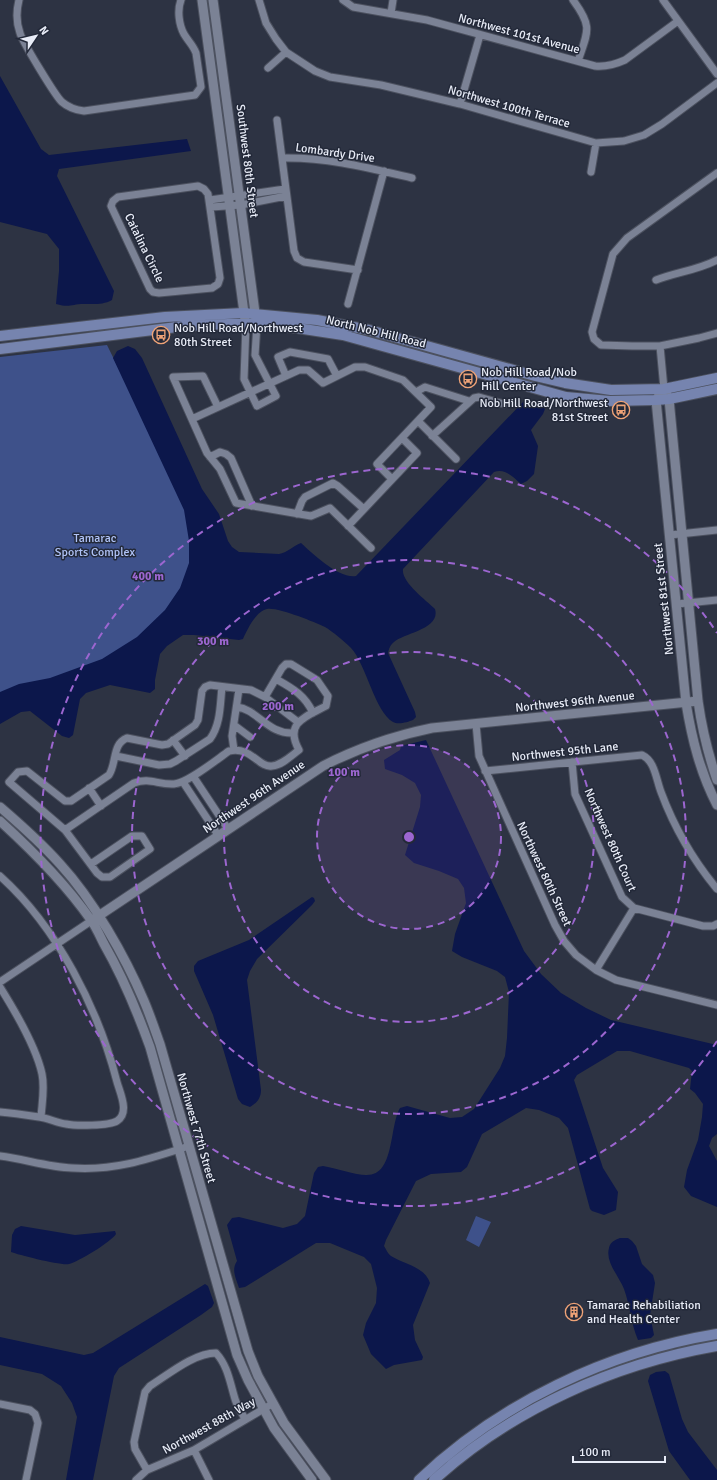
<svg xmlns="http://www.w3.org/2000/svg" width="717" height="1480" viewBox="0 0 717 1480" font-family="Signika,sans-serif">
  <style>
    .green { fill: #3e518a }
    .water { fill: #0c174b }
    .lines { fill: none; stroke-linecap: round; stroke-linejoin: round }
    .minor-casing { stroke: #4c515f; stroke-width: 9 }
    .tertiary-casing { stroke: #4c515f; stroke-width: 11 }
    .secondary-casing { stroke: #4c515f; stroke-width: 12 }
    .minor { stroke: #7b8295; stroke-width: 7 }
    .tertiary { stroke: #7b8295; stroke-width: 9 }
    .secondary { stroke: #7684af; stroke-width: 10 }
    .ring { fill: none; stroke: #9c66d0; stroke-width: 2; stroke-dasharray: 7 5 }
    .labels { text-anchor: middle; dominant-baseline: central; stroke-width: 3; stroke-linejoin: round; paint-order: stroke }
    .street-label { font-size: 12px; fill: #e8ecf7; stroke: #232939 }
    .poi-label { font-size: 12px; fill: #e8ecf7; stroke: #232939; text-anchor: start }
    .park-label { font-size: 12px; fill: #b1c4f8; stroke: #232939 }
    .centre { fill: #9c66d0; stroke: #232939; stroke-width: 2 }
    .ring-label { font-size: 12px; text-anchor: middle; font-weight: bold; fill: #9c66d0; stroke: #232939; stroke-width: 3; stroke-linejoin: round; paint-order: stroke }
  </style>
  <rect width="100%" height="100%" fill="#2d3343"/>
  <!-- green -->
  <path class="green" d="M107 345 169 471 186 511 192 543 190 570 170 610 131 646 81 672 0 695V357Z
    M476 1216 491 1222 479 1247 466 1240Z"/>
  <!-- water -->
  <path class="water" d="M0 76 41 149 49 155 187 139 191 151 59 169 57 176 114 291 112 300C103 305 94 304 84 304 71 304 70 308 56 304L59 271V249L47 234 0 222Z
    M128 346 135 349 142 358 202 489 219 514 228 541 232 547 239 552 279 554C287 553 293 546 301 543 313 554 339 579 356 576L524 401 543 407 545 409 543 414 531 430 538 446 534 474 527 481 521 484C513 477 505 468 494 472L403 569C401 582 426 600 435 609 441 629 404 633 394 642 390 645 389 649 388 653L415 712 416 717 413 720C408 722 398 725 393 722 375 712 366 664 351 648 345 642 332 631 325 627 314 622 278 607 267 609 256 611 247 630 243 639L239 640 194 635H183L167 646 160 654 155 680V689L150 693 110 685 86 693 80 699 73 735 69 738 62 736 30 711 21 712 0 724V692L19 684 50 678 102 659 137 637 165 610 180 588 189 563V541L184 510 113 358 117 351Z
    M426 740 524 951 541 974 561 993 586 1008 611 1020 717 1045V1134L712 1138 709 1146 717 1161V1207L691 1196 684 1187 687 1170 698 1140 702 1117 703 1104 695 1093 690 1089 692 1071 689 1068 630 1051H617L577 1075 574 1080 603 1168 618 1192 616 1210 604 1215 592 1211 590 1209 568 1128 559 1118 539 1110 526 1108 482 1134 467 1167 461 1172 431 1174 416 1181 386 1240 384 1246C386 1249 388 1254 391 1256 404 1264 425 1267 430 1283L413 1325 415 1340 423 1357 422 1360 394 1365 386 1369 371 1354 363 1335 366 1323 376 1303 377 1288 371 1264 364 1257 330 1243H316L245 1287 239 1288C236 1278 231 1270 237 1261L227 1225 232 1218 239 1217 283 1228 297 1224 305 1216 314 1173 318 1167 323 1166C335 1168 356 1175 366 1175 395 1176 389 1127 400 1108L407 1106 450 1118 462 1117 474 1109 500 1068 505 1056 507 1038 509 992 505 977 497 971 462 957 452 951 455 934 466 903 464 888 458 879 439 871 414 863 405 855 420 807 421 795 415 783 402 775 385 769 384 760 400 750 401 746Z
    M312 897 314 898 315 901 312 905 257 959 250 971 247 980 261 1090C261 1098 257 1103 250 1107L242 1104 238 1099 213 1015 194 971V966L198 961 249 940Z
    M21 1226 75 1235 115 1231 116 1234C111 1242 78 1262 69 1264 62 1266 19 1255 11 1252L12 1235 15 1229Z
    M620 1238H628L632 1241 636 1246 642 1264 653 1275 655 1283 650 1315 654 1335 651 1338 638 1340C631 1324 630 1305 624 1289 619 1276 605 1262 609 1248 610 1242 615 1240 620 1238Z
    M205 1284 208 1286 214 1303 212 1307 201 1315 119 1368 114 1376 93 1480H66L77 1417 72 1403 61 1386 42 1374 0 1365V1337L84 1355 93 1353Z
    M665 1371 669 1374 682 1419 688 1432 717 1470V1480H690L669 1451 648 1381 650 1375 656 1372Z"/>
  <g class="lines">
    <defs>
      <path id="minor" d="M19 0C16 12 16 22 20 33 22 41 56 97 62 102 69 108 75 110 84 111L195 95 201 87 196 53C193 45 188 41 184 34 179 25 177 10 181 0
        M259 0 266 23 276 39 286 52 315 71 330 77 381 85 460 104 596 143 624 141 644 135 662 124 717 83
        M343 0 353 7 427 20 595 66C606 67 614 65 625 60L678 21
        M573 0C593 27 588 31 578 61
        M663 0 717 74
        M391 13 393 0
        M268 68 286 52
        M460 104 480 35
        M277 120 294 251 297 258 304 262 358 270
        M283 158C326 157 369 168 412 178
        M591 172 596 143
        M717 173 627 238 613 254 592 332 594 339 601 345 632 346H660L699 338 717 333
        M198 186 204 189 208 194 220 278 218 284 212 288 159 293 153 292 150 289 111 206 113 201 118 197Z
        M210 200 285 189
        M211 207 241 205 286 196
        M656 280C677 272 698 270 717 260
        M348 304 384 171
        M246 324 244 379 257 406 276 396 255 355 257 324
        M660 346 664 389
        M286 376 278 357 290 352 328 359 337 376
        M416 392 425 387 469 401
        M218 407 203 376 173 377 207 453 220 469 236 503 311 516 330 508 371 548
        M192 419 299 370H308L323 383 355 367H365L403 380 431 407 377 464 392 479
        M418 421 456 459
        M432 436 474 398 479 397 504 404
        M210 457 220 452 226 454 231 458 252 506
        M297 514 302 501 305 497 333 483 338 486 364 509
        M348 526 417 453 402 438
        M670 535 717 530
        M677 604 717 600
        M276 679C292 688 305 695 313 713
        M237 707C257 709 268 735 294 733
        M476 724 479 756 555 925 564 941 576 955 596 970 616 980 717 1005
        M234 725 250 737
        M173 740 185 756
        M234 750 232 736 239 689
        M116 756 159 765 170 764 176 761 210 739C221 724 220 704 222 687
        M572 762 575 794 622 897 634 908 703 926H713L717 924
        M485 771 642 755C655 761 656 779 661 792 674 827 693 860 717 889
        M193 776 228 829
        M183 782 218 835
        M89 788 101 806
        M65 830 134 783C150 777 158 785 174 784 188 783 216 760 229 751 252 746 258 768 272 766 282 765 291 756 299 750 284 723 305 717 326 706L328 696 317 680 291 664H286L282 668 265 697
        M91 864 132 836H142L150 849 110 877H102L97 873 65 830 9 782 18 772 27 771 65 801H71L109 775C117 762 112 744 127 738L162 745 168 744 195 725 198 720 202 691 205 687 210 685 251 690 265 697 298 722
        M0 876C57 927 98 1008 117 1082 120 1093 130 1113 117 1121 109 1126 75 1126 66 1124 57 1123 48 1118 39 1117 26 1115 13 1113 0 1112
        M596 970 634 908
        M0 982 91 921
        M0 987C15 1011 36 1046 42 1074 45 1088 42 1103 41 1117
        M0 1156C24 1159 48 1167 72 1168 115 1171 149 1159 189 1146
        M0 1404 30 1410 35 1414 38 1423 26 1480
        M194 1450 209 1480
        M147 1470 135 1449 134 1442 145 1392 150 1386C169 1374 194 1353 216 1353 228 1366 230 1383 235 1399 237 1406 242 1413 245 1419
        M136 1480 147 1470 194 1450 272 1404"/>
      <path id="tertiary" d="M202 0 245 320
        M213 0 256 320
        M666 392 669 399 698 701C702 729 708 754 717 780
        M660 394 656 400 686 703C692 739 700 772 717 805
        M0 807C21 825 42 844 60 864 93 900 125 956 144 1001 150 1015 155 1030 160 1044L248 1351 258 1376 284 1423 326 1480
        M0 821C33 851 65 883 91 920 96 927 100 936 104 944 123 977 137 1011 150 1047L237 1355 248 1380 274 1428 312 1480
        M94 919 323 766C358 748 393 736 432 728L698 701"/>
      <path id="secondary" d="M0 336 165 317 244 313 317 320 369 330 535 376 565 383 611 390 664 389 717 378
        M0 349 185 326 228 324H257L297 328 343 335 566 397 610 401 656 400 669 399 717 389
        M419 1480C500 1403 607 1352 717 1334
        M434 1480C512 1409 614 1364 717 1346"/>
    </defs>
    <!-- minor casing -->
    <use href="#minor" class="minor-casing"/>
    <!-- tertiary casing -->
    <use href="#tertiary" class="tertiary-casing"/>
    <!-- secondary casing -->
    <use href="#secondary" class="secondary-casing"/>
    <!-- minor -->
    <use href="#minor" class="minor"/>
    <!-- tertiary -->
    <use href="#tertiary" class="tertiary"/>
    <!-- secondary -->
    <use href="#secondary" class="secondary"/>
  </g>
  <!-- distance rings -->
  <circle cx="409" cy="837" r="92" fill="#9c66d0" fill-opacity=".12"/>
  <g class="ring">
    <circle cx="409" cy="837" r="92"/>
    <circle cx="409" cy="837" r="185"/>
    <circle cx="409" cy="837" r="277"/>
    <path d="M717 1041A369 369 0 1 1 717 633"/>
  </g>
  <!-- icons -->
  <defs>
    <symbol id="bus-ring" viewBox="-11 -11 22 22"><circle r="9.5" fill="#232939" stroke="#efa377" stroke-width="1.5"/><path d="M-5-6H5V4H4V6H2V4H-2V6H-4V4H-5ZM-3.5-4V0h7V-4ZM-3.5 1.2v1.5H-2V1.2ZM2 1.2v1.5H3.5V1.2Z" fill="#efa377"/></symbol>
    <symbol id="building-ring" viewBox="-11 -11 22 22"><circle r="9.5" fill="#232939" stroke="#efa377" stroke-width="1.5"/><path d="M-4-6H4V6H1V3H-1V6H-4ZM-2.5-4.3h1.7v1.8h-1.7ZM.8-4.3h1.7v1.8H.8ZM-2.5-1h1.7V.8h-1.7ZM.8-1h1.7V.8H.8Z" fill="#efa377"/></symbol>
  </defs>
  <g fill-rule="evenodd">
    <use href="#bus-ring" x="151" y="325" width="20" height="20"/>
    <use href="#bus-ring" x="458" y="369" width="20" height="20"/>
    <use href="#bus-ring" x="611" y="400" width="20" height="20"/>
    <use href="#building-ring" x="564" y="1302" width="20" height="20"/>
  </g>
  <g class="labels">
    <!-- street labels -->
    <g class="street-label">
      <text transform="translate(519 34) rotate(15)">Northwest 101st Avenue</text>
      <text transform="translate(509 107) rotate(16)">Northwest 100th Terrace</text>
      <text transform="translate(335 153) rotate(8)">Lombardy Drive</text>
      <text transform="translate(247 161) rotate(83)">Southwest 80th Street</text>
      <text transform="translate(144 248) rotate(64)">Catalina Circle</text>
      <text transform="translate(376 332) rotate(14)">North Nob Hill Road</text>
      <text transform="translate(664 599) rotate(-96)">Northwest 81st Street</text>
      <text transform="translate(575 702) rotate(-6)">Northwest 96th Avenue</text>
      <text transform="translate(565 752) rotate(-6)">Northwest 95th Lane</text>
      <text transform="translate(254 797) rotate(-34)">Northwest 96th Avenue</text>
      <text transform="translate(610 840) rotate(66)">Northwest 80th Court</text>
      <text transform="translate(544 874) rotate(65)">Northwest 80th Street</text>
      <text transform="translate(196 1128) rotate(74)">Northwest 77th Street</text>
      <text transform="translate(209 1426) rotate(-29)">Northwest 88th Way</text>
    </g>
    <!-- poi labels -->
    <g class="poi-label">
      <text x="174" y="328">Nob Hill Road/Northwest<tspan x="174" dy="14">80th Street</tspan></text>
      <text x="481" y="372">Nob Hill Road/Nob<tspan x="481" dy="14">Hill Center</tspan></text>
      <text x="608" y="403" text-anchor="end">Nob Hill Road/Northwest<tspan x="608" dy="14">81st Street</tspan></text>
      <text x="587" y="1305">Tamarac Rehabiliation<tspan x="587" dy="14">and Health Center</tspan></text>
    </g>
    <!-- park labels -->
    <g class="park-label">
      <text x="95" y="538">Tamarac<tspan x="95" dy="14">Sports Complex</tspan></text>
    </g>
  </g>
  <circle cx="409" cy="837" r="6" class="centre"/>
  <g class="ring-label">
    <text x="148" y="580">400 m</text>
    <text x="213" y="645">300 m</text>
    <text x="278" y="710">200 m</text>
    <text x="344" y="776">100 m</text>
  </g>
  <!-- north arrow -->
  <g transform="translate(36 36) rotate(55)" stroke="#232939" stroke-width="3" paint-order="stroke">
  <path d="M0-3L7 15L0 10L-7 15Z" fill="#e8ecf7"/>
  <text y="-6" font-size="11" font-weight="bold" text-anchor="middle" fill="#e8ecf7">N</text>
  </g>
  <!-- scale -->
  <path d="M573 1456v6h92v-6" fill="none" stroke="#e8ecf7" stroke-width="2"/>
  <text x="579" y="1456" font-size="12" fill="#e8ecf7" stroke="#232939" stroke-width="3" paint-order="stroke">100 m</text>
</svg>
